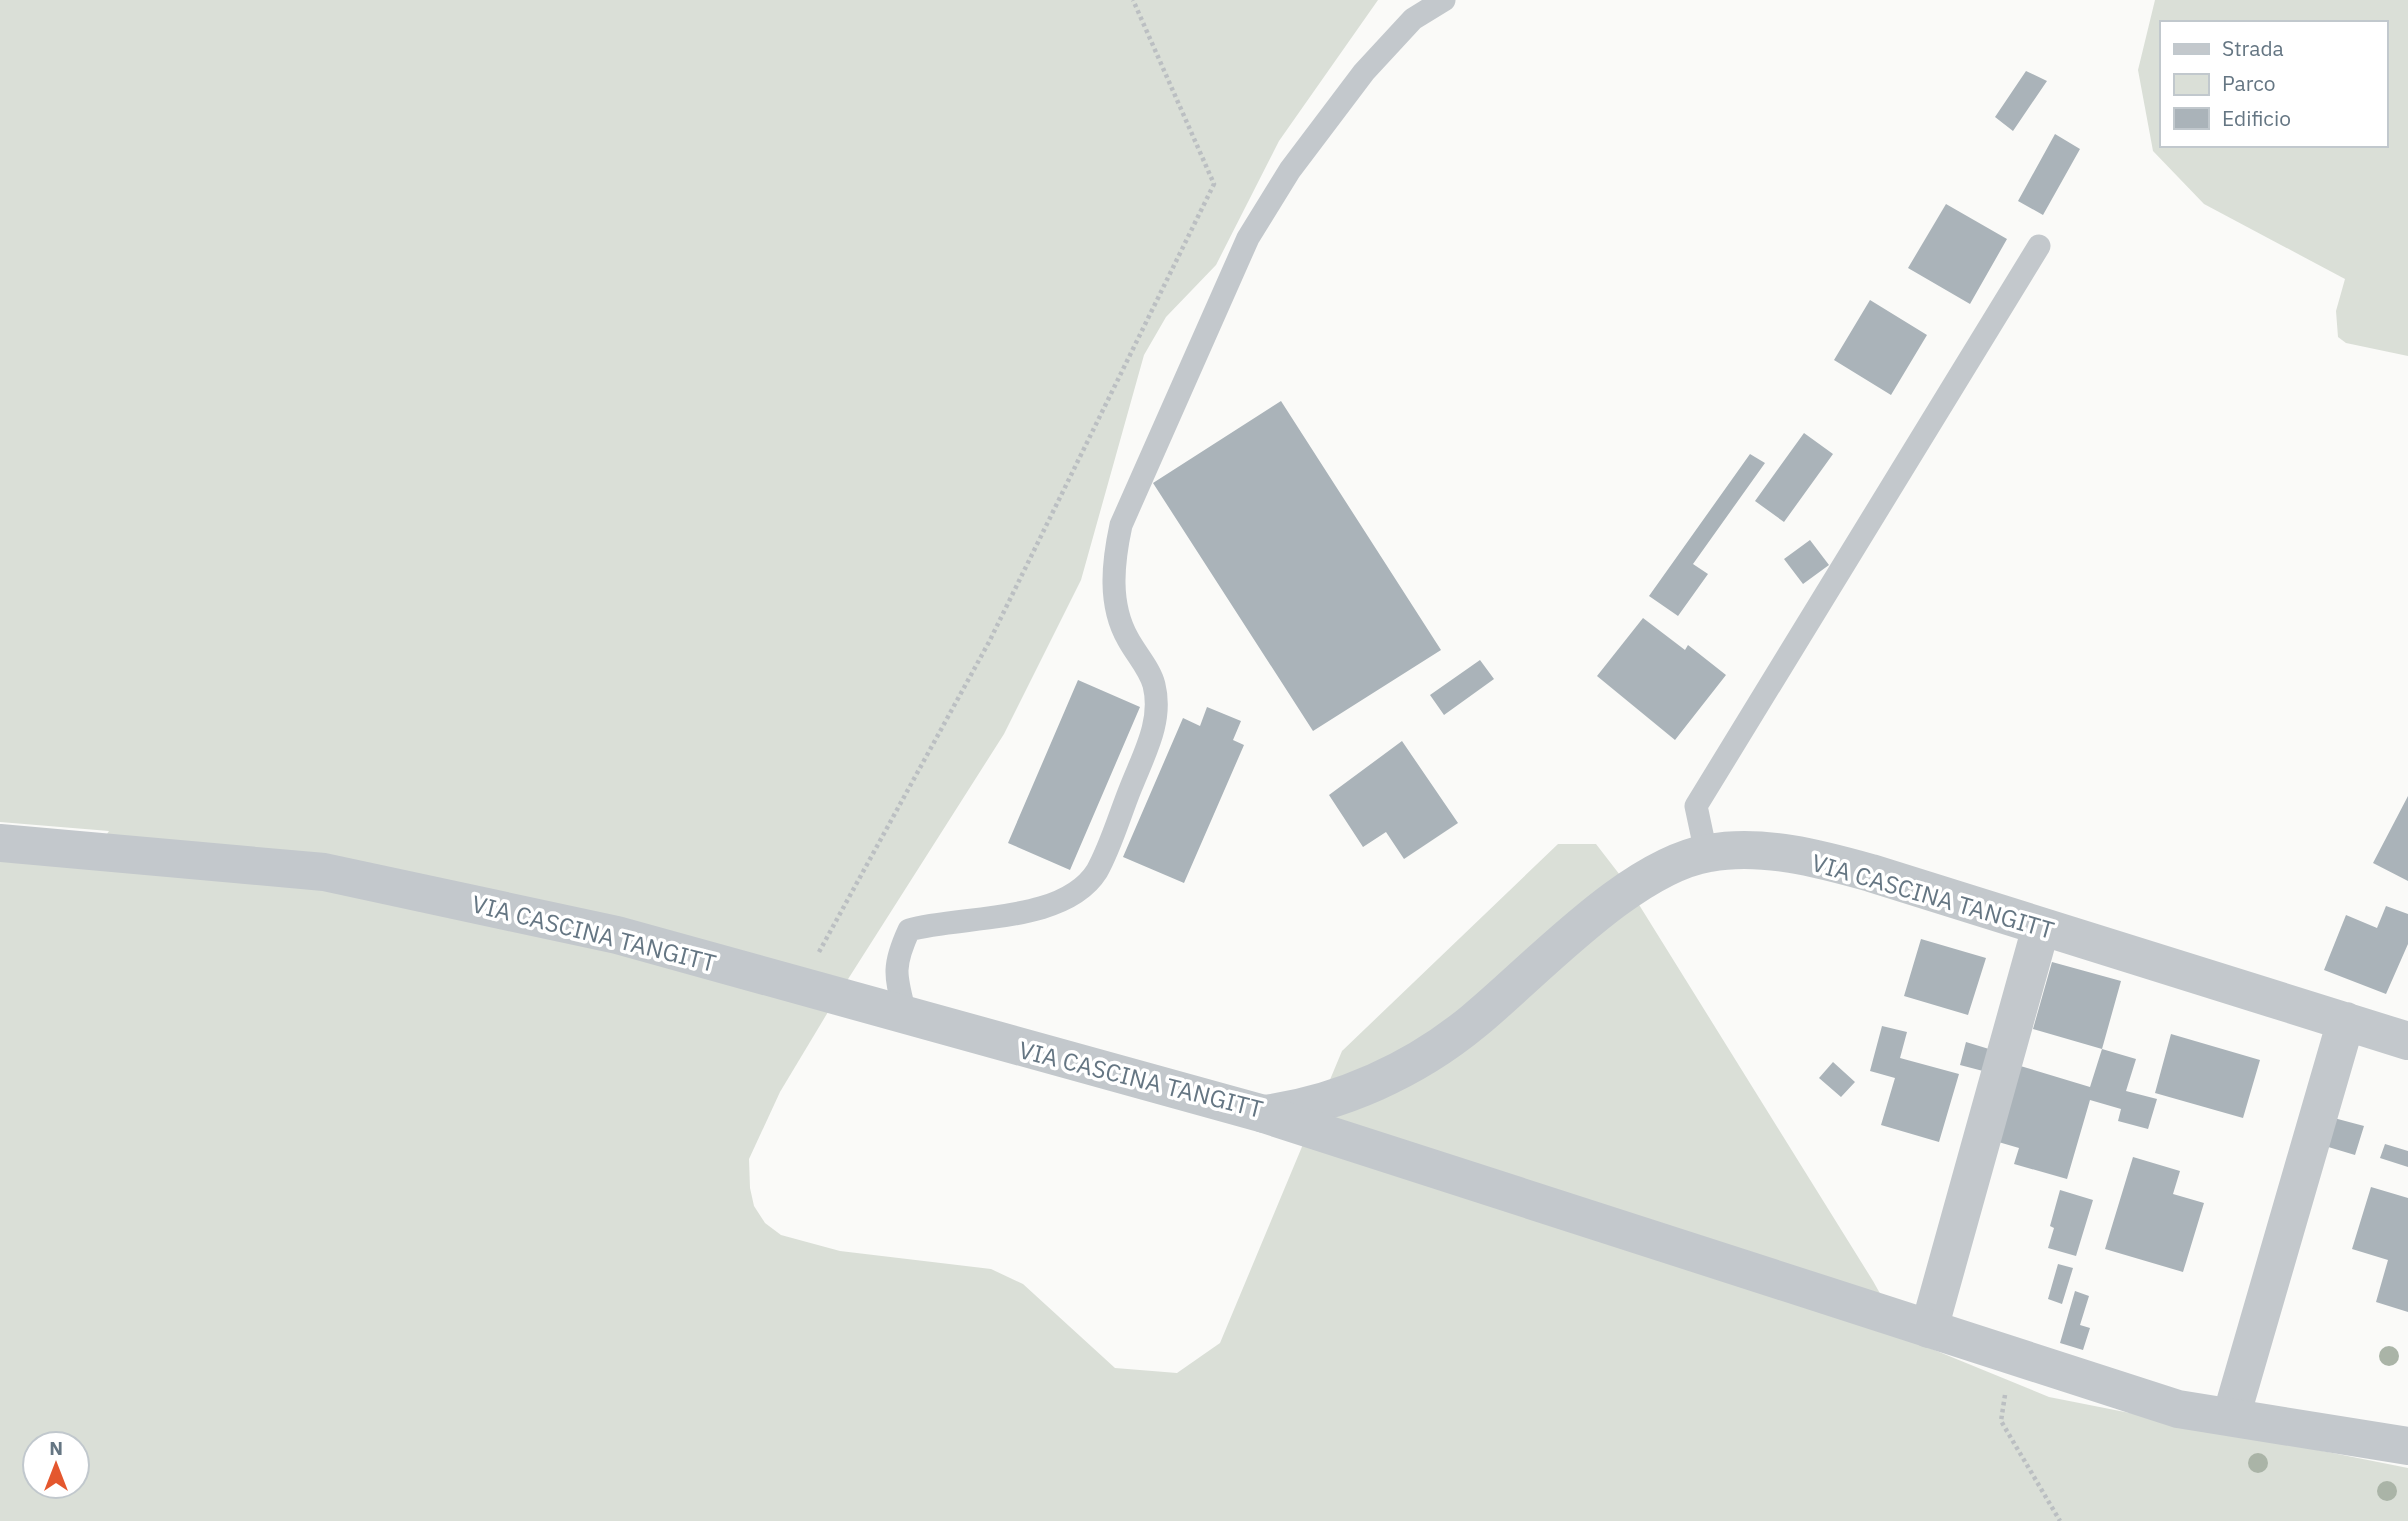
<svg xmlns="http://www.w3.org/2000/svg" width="2408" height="1521" viewBox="0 0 2408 1521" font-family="'IBM Plex Sans',sans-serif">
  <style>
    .green { fill: #dadfd7; fill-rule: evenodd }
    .building { fill: #aab3b9 }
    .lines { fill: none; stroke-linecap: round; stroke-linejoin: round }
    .path { stroke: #bbbfc2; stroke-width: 4.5; stroke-dasharray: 3.5 3.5; stroke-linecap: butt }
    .service { stroke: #c3c8cc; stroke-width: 23 }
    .minor { stroke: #c3c8cc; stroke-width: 38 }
    .tertiary { stroke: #c3c8cc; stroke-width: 38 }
    .tree { fill: #aab4a7 }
    .labels { text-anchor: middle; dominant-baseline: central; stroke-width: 7; stroke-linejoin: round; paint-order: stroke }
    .street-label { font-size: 24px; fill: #657683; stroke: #fff }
  </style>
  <rect width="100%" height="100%" fill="#fafaf8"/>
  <!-- green -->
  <path class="green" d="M0 0H1378L1279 141 1216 265 1166 317 1144 355 1081 580 1004 734 843 987 780 1092 749 1159 750 1188 754 1206 765 1223 781 1235 840 1251 991 1269 1023 1284 1115 1368 1177 1373 1220 1343 1342 1051 1558 844H1596L1623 879 1873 1281 1905 1338 2049 1397 2408 1468V1521H0V861L85 866 109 831 0 822ZM35 1444H77V1486H35Z
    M2155 0H2408V356L2346 343 2338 337 2336 311 2345 279 2204 204 2153 151 2138 70ZM2161 23H2385V145H2161Z"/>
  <!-- building -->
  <path class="building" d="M2026 71 2047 81 2013 131 1995 117Z
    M2055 134 2080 149 2043 215 2018 201Z
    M1946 204 2007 239 1970 304 1908 268Z
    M1870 300 1927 335 1891 395 1834 360Z
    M1281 401 1441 650 1313 731 1153 483Z
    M1804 433 1833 454 1784 522 1755 501Z
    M1750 454 1765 463 1693 564 1708 574 1678 616 1649 596Z
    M1810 540 1829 565 1803 584 1784 559Z
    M1643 618 1685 650 1688 645 1726 675 1675 740 1597 676Z
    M1480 660 1494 679 1444 715 1430 695Z
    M1078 680 1140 707 1070 870 1008 843Z
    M1207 707 1241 721 1233 740 1244 745 1184 883 1123 857 1183 718 1200 726Z
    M1402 741 1458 823 1404 859 1386 832 1363 847 1329 795Z
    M2408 796V881L2373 863Z
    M2386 906 2408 914V944L2386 994 2324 970 2346 915 2377 928Z
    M1921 939 1986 958 1968 1015 1904 996Z
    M2052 962 2121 981 2102 1049 2033 1029Z
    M1882 1026 1907 1032 1900 1058 1959 1074 1939 1142 1881 1125 1895 1078 1870 1071Z
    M2171 1034 2260 1060 2243 1118 2155 1093Z
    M1966 1042 1989 1049 1983 1071 1960 1065Z
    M2102 1049 2136 1059 2126 1091 2157 1099 2148 1129 2118 1121 2121 1109 2090 1100 2067 1179 2014 1164 2019 1148 1995 1141 2017 1065 2090 1087Z
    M1833 1062 1855 1082 1841 1097 1819 1078Z
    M2334 1118 2364 1126 2355 1155 2325 1146Z
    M2385 1144 2408 1151V1167L2380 1158Z
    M2133 1157 2180 1171 2173 1194 2204 1203 2183 1272 2105 1249Z
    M2371 1187 2408 1198V1312L2376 1302 2388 1260 2352 1249Z
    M2060 1190 2093 1200 2076 1256 2048 1248 2054 1228 2050 1226Z
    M2058 1264 2073 1268 2062 1304 2048 1299Z
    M2075 1291 2089 1296 2080 1325 2090 1328 2083 1350 2060 1343Z"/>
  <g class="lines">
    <!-- path -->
    <path class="path" d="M819 952 989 642 1214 184 1133 0
      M2005 1395 2001 1421 2060 1521"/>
    <!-- service -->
    <path class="service" d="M1706 853 1696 806 2039 246
      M906 1017C896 977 891 969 909 930 962 915 1064 924 1097 871 1111 846 1120 814 1131 787 1144 754 1163 721 1154 685 1150 669 1136 654 1128 639 1108 604 1113 562 1121 525L1248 238 1290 170 1364 72 1413 19 1444 0"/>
    <!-- minor -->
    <path class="minor" d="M1264 1114C1340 1104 1415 1070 1474 1021 1536 970 1630 866 1709 853 1762 843 1821 859 1871 873L2408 1041
      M1929 1329 2041 927
      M2231 1417 2346 1021"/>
    <!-- tertiary -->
    <path class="tertiary" d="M0 843 324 872 617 935 1264 1114 2178 1409 2408 1446"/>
  </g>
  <!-- trees -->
  <g class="tree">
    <circle cx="2389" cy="1356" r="10"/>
    <circle cx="2258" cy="1463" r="10"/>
    <circle cx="2387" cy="1491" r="10"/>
  </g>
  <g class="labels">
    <!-- street labels -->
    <g class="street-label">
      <text transform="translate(1933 896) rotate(16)">VIA CASCINA TANGITT</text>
      <text transform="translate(594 933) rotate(14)">VIA CASCINA TANGITT</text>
      <text transform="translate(1141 1079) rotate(14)">VIA CASCINA TANGITT</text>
    </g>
  </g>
  <!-- legend -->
  <rect x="2160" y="21" width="228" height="126" fill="#ffffff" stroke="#c1c8cd" stroke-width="2"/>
  <rect x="2174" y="44" width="35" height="10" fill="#c3c8cc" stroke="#c1c8cd" stroke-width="2"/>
  <text x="2222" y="56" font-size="21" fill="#657683">Strada</text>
  <rect x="2174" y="74" width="35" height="21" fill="#dadfd7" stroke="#c1c8cd" stroke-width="2"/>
  <text x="2222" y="91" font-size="21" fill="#657683">Parco</text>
  <rect x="2174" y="108" width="35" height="21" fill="#aab3b9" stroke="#c1c8cd" stroke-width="2"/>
  <text x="2222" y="126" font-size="21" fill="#657683">Edificio</text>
  <!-- north arrow -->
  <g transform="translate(56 1465)"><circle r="33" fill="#ffffff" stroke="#c1c8cd" stroke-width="2"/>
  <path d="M0-5L12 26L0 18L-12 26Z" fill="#e4572e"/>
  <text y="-10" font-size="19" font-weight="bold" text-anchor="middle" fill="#657683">N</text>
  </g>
</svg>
